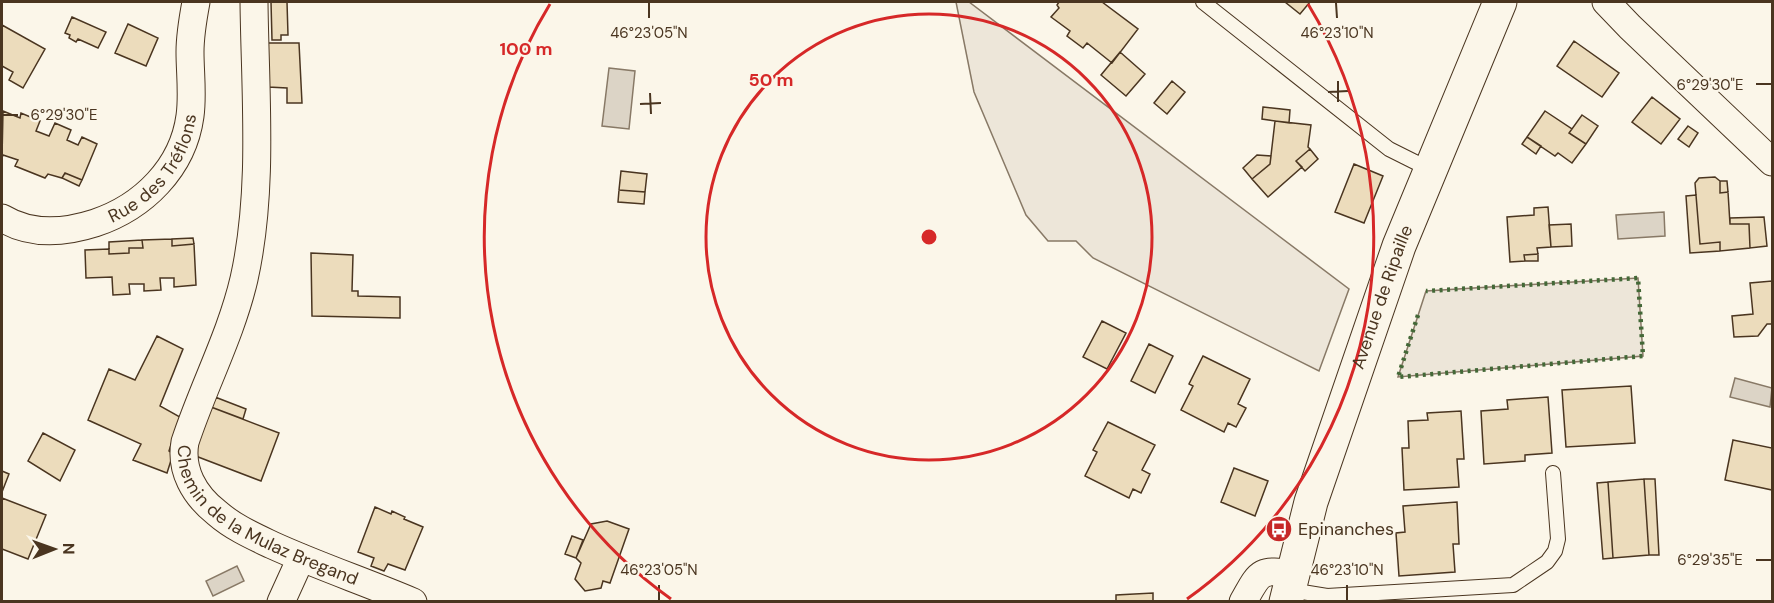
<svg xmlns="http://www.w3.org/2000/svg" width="1774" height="603" viewBox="0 0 1774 603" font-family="'DM Sans',sans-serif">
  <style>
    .green { fill: #ede6d9; stroke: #887966; stroke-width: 1.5 }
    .water { fill: #dcd4c6; stroke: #887966; stroke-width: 1.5 }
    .building { fill: #ecdcbc; stroke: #4a3520; stroke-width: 1.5 }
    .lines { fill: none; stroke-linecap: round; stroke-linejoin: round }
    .service-casing { stroke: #4a3520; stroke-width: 16 }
    .minor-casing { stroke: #4a3520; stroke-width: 29 }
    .tertiary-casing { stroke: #4a3520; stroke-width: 35 }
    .service { stroke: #fbf6e9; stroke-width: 14 }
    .minor { stroke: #fbf6e9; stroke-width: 27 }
    .tertiary { stroke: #fbf6e9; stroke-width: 33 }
    .hedge { stroke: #436837; stroke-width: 4.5; stroke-dasharray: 3 4.5; stroke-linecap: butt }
    .ticks { fill: none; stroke: #4a3520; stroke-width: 2 }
    .ring { fill: none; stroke: #d62828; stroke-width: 3 }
    .labels { text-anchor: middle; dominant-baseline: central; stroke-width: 4.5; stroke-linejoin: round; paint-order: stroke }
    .street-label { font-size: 18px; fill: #4a3520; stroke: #fbf6e9 }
    .poi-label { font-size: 18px; fill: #4a3520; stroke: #fbf6e9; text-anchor: start }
    .ticks-label { font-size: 15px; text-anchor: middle; fill: #4a3520; stroke: #fbf6e9; stroke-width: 4.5; stroke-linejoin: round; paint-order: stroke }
    .centre { fill: #d62828; stroke: #fbf6e9; stroke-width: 3 }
    .ring-label { font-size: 18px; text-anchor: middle; font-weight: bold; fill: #d62828; stroke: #fbf6e9; stroke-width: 4.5; stroke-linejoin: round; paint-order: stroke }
  </style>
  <rect width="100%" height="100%" fill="#fbf6e9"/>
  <!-- green -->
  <path class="green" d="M956 2H969L1349 289 1319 371 1093 258 1076 241H1048L1026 215 974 92Z
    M1638 278 1643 356 1398 377 1426 291Z"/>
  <!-- water -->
  <path class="water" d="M609 68 635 71 629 129 602 126Z
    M1664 212 1665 236 1618 239 1616 215Z
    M1735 378 1772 388 1770 407 1730 397Z
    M237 566 244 581 213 596 206 581Z"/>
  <!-- building -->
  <path class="building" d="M271 2H287L288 35H281V40H272Z
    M1059 2H1102L1138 29 1112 63 1087 43 1083 48 1067 36 1070 31 1051 17 1059 8 1057 5Z
    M1285 2H1310L1300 14Z
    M72 17 106 32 98 48 78 39 76 42 69 38 70 35 65 33Z
    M128 24 158 38 146 66 115 53Z
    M2 25 45 49 23 88 9 80 13 72 2 66Z
    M1574 41 1619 73 1602 97 1557 66Z
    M268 43H299L302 103H287V88L268 87Z
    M1120 52 1145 74 1126 96 1101 75Z
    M1172 81 1185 92 1167 114 1154 103Z
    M1652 97 1680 119 1661 144 1632 122Z
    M1263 107 1290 110 1289 123 1262 119Z
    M3 111 20 118 21 113 40 121 36 131 49 136 55 123 71 130 67 140 78 145 82 137 97 144 82 180 65 173 62 178 48 174 45 178 15 166 18 160 3 155 2 158Z
    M1545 111 1572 129 1569 133 1586 144 1572 163 1558 153 1555 156 1527 137Z
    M1582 115 1598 126 1586 144 1569 133Z
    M1275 121 1311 125 1308 147 1310 149 1296 161 1302 167 1268 197 1252 179 1270 164Z
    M1688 126 1698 133 1689 147 1678 139Z
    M1527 137 1541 146 1536 154 1522 144Z
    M1310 149 1318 159 1305 171 1296 161Z
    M1257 155 1271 156 1270 164 1252 179 1243 168Z
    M1354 164 1383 176 1364 223 1335 212Z
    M621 171 647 174 645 192 619 190Z
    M65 173 82 180 79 186 62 178Z
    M1715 177 1720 181V193L1728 192 1730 224H1749L1750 248 1720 251V242L1700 244 1695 183 1699 178Z
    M1720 181H1727L1728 192 1720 193Z
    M619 190 645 192 644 204 618 202Z
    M1696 195 1700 244 1720 242V251L1690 253 1686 196Z
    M1548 207 1551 247 1537 248 1538 254 1524 255 1525 261 1510 262 1507 217 1534 215V208Z
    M1764 217 1767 246 1750 248 1749 224H1730V218Z
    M1571 224 1572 246 1551 247 1549 225Z
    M193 238 194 244 172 246V239Z
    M172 239V246L194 244 196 285 174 287V278H160L161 290 144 291V284H129L130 294 113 295 112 277 86 278 85 250 109 249V254L129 253V248H143L142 240Z
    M142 240 143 248H129V253L109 254V242Z
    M311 253 353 255 352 291H358V296L400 297V318L312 316Z
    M1538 254V261H1525L1524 255Z
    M1772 281V324H1767L1758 336 1734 337 1732 316 1753 314 1750 283Z
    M1102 321 1126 333 1107 369 1083 357Z
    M157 336 183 349 160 406 180 417 169 451 173 454 167 473 133 460 141 444 88 420 109 369 135 380Z
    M1149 344 1173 356 1155 393 1131 381Z
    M1203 356 1250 379 1238 404 1246 408 1236 427 1228 423 1224 432 1181 410 1193 386 1189 384Z
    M1631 386 1635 443 1566 447 1562 390Z
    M215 397 246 409 243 419 211 407Z
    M1548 397 1552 453 1525 455V461L1484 464 1481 411 1508 409 1507 400Z
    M211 407 279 433 261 481 193 455Z
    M1461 411 1464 459H1457L1459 487 1404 490 1402 448H1409L1408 421 1428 420 1427 413Z
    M1108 422 1155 445 1142 470 1150 474 1141 493 1133 489 1129 498 1085 476 1097 452 1093 450Z
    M43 433 75 450 60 481 28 461Z
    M1733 440 1772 448V490L1725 480Z
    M1234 468 1268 481 1255 516 1221 502Z
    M2 471 9 474 2 492Z
    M1644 479 1649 555 1613 558 1608 482Z
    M1644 479H1655L1659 555H1649Z
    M1608 482 1613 558 1603 559 1597 483Z
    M2 498 46 515 28 559 2 549Z
    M1457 502 1459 544H1453L1455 572 1399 576 1396 533 1405 532 1403 506Z
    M375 507 391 514 392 511 405 517 404 519 423 527 405 570 388 564 384 571 371 566 374 558 358 552Z
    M607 521 629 529 610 583 603 581 601 588 585 591 575 579 581 563 576 558 591 524Z
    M572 536 583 540 576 558 565 554Z
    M1153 593V602H1116V595Z"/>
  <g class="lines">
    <defs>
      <path id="service" d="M1203 2 1389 149 1429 169
        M1290 590 1327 596 1513 585 1547 562 1555 551 1558 539 1553 473"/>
      <g id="minor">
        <path id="s1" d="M254 2C255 92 264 190 244 279 231 335 203 387 185 442 180 470 194 495 217 513 233 527 253 536 272 545 318 566 366 582 413 602"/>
        <path d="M1606 2 1630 27 1772 162"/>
        <path id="s2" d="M2 218C30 235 64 233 95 223 143 207 183 168 190 116 193 95 190 73 190 52 190 35 193 18 196 2"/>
        <path d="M281 602 301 558"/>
        <path d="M1243 602C1259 574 1259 567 1292 575"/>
      </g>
      <g id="tertiary">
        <path id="s3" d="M1286 602 1311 502 1399 246 1500 2"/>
      </g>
    </defs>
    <!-- service casing -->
    <use href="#service" class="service-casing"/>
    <!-- minor casing -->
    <use href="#minor" class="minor-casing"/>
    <!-- tertiary casing -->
    <use href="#tertiary" class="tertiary-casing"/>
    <!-- service -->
    <use href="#service" class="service"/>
    <!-- minor -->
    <use href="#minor" class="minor"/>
    <!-- tertiary -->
    <use href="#tertiary" class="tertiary"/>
    <!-- hedge -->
    <path class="hedge" d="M1418 315 1398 377 1643 356 1638 278 1426 291"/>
  </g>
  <!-- ticks -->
  <path class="ticks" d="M649 3V18M1336 3 1337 18M1338 81V102M1756 84H1771M1328 92 1348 91M650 93 651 114M640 104 661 103M3 115H18M1756 560H1771M659 585V600M1347 585V600"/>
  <!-- distance rings -->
  <g class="ring">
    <circle cx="929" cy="237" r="223"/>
    <path d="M671 599A445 445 0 0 1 550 4M1308 4A445 445 0 0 1 1187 599"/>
  </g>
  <!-- icons -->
  <defs>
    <symbol id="bus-disc" viewBox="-11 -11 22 22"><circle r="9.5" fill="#c62828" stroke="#fbf6e9"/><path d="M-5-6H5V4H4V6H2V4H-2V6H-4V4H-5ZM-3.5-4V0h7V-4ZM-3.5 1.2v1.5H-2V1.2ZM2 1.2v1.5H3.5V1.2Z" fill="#fff"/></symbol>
  </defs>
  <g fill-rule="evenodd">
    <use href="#bus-disc" x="1264" y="514" width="30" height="30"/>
  </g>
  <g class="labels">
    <!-- street labels -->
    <g class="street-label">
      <text stroke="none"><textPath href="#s2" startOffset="180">Rue des Tréflons</textPath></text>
      <text stroke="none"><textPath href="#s3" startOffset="320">Avenue de Ripaille</textPath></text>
      <text stroke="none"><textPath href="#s1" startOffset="572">Chemin de la Mulaz Bregand</textPath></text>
    </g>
    <!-- poi labels -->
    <g class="poi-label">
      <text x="1298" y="529">Epinanches</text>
    </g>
  </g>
  <g class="ticks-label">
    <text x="649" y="38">46°23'05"N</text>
    <text x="1337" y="38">46°23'10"N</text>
    <text x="1710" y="90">6°29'30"E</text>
    <text x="64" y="120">6°29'30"E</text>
    <text x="1710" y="565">6°29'35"E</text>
    <text x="659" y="575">46°23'05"N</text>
    <text x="1347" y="575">46°23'10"N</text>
  </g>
  <circle cx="929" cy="237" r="9" class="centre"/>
  <g class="ring-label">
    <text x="526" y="55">100 m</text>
    <text x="771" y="86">50 m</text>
  </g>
  <!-- border -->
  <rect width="1774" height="603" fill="none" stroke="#4a3520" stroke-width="6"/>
  <!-- north arrow -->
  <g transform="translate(54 549) rotate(89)" stroke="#fbf6e9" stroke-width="4.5" paint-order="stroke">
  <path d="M0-4.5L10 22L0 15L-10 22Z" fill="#4a3520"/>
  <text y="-9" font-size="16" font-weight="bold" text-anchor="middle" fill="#4a3520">N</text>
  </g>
</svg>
